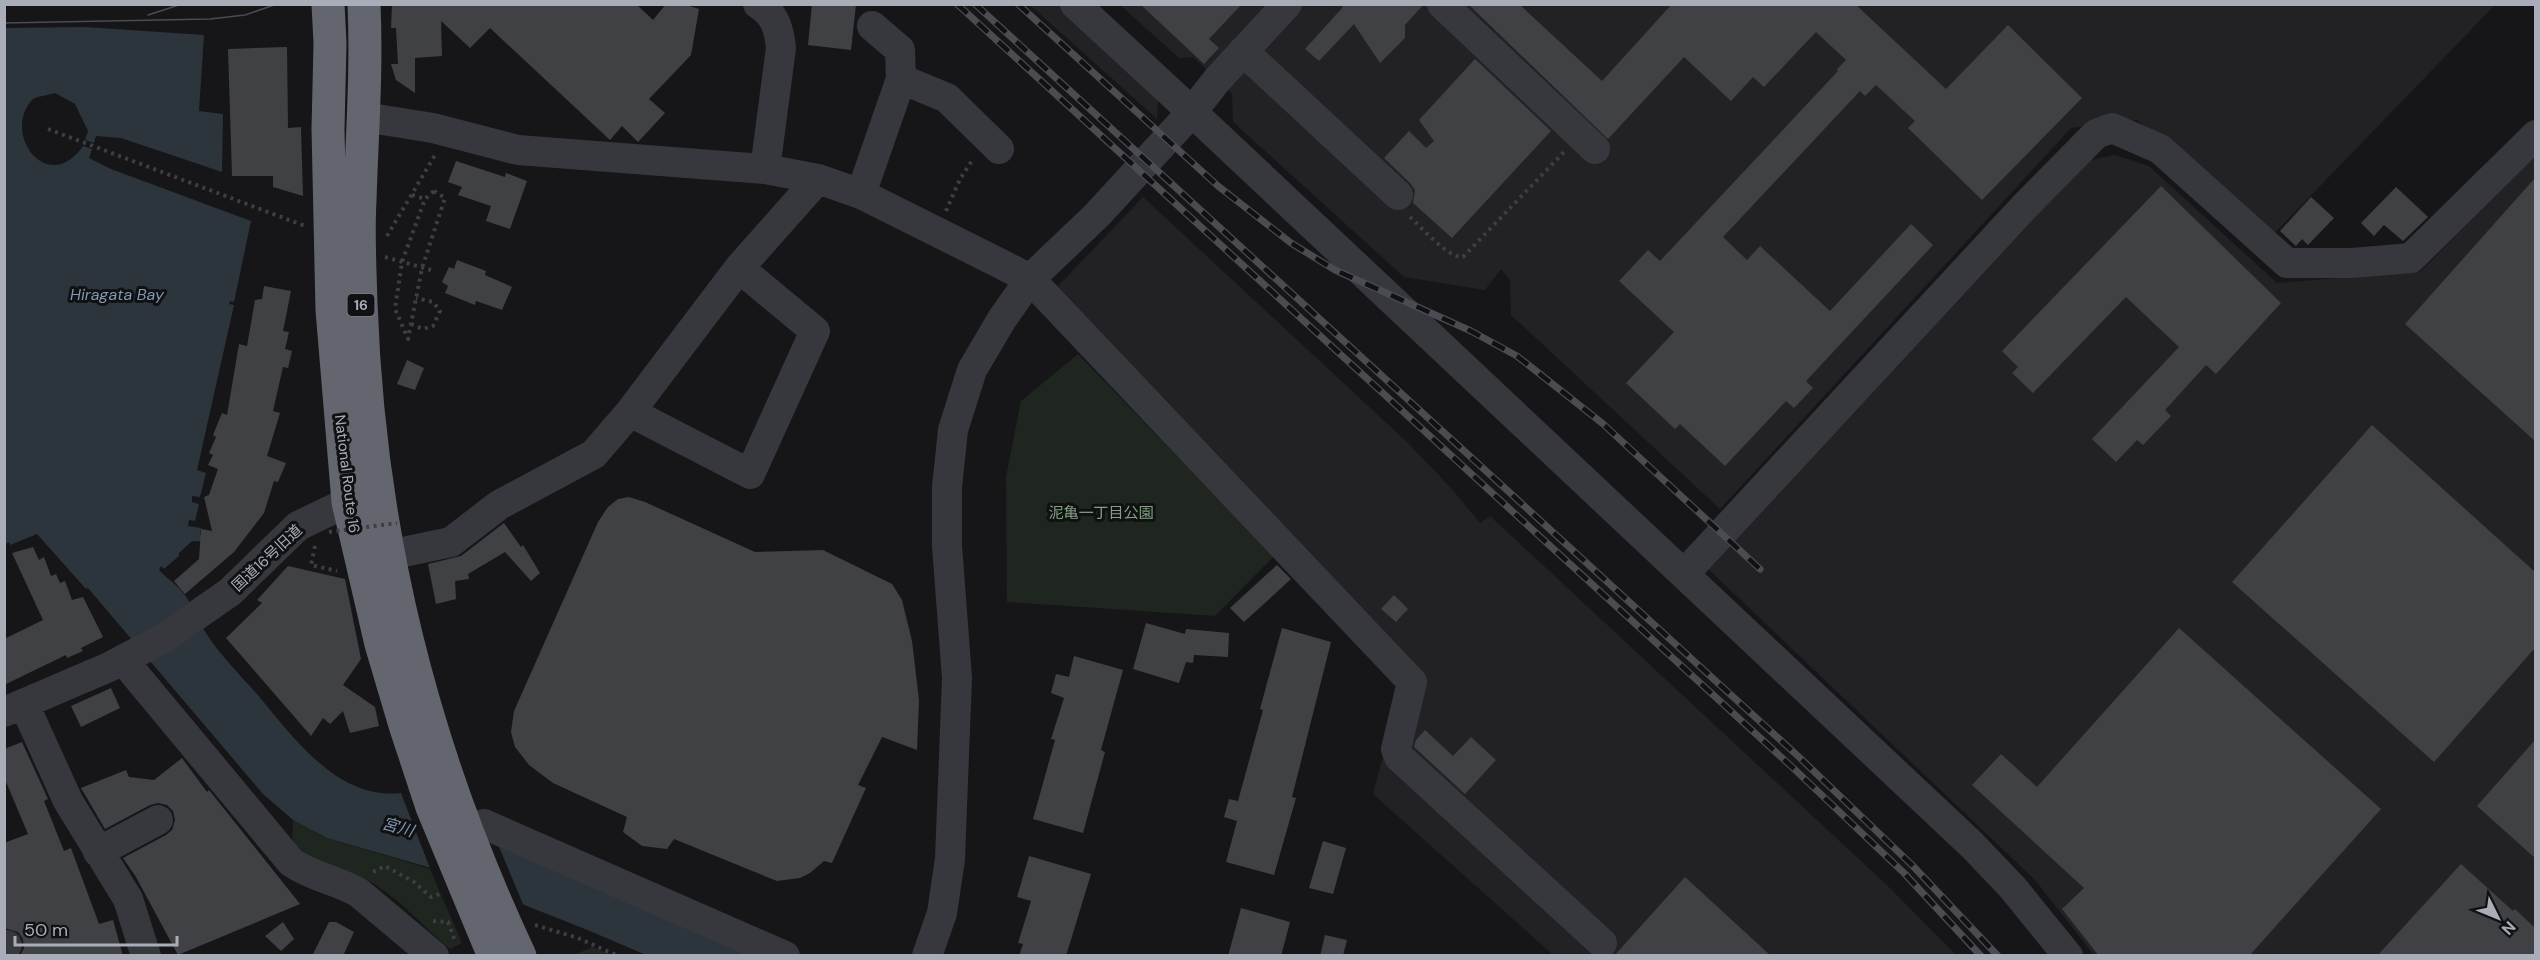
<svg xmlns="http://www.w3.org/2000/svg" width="2540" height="960" viewBox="0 0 2540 960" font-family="'DM Sans','Noto Sans JP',sans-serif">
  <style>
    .built { fill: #222225 }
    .green { fill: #1e261f }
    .water { fill: #2c353c }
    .pier { fill: #161618 }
    .building { fill: #404145 }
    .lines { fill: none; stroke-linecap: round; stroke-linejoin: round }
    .path { stroke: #3d3f44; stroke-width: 4; stroke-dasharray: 3 4.5; stroke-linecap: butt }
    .minor { stroke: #37383d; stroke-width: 30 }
    .highway { stroke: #63666e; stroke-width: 33 }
    .tram { stroke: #4a4c52; stroke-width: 1.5 }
    .rail-casing { stroke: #4a4c52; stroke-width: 7 }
    .rail { stroke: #111113; stroke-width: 4.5; stroke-dasharray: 14; stroke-linecap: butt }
    .path-bridge { stroke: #3d3f44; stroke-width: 4; stroke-dasharray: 3 4.5; stroke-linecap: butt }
    .labels { text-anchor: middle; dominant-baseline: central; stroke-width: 6; stroke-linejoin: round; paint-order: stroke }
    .shield { fill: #111113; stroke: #7b7e86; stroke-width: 1.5 }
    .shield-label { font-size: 14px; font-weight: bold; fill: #a8adb8 }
    .street-label { font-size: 15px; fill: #a8adb8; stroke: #111113 }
    .park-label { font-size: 15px; fill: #7fa381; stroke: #111113 }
    .water-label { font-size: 16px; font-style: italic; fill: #7f9bb3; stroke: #111113 }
  </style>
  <rect width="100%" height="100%" fill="#161618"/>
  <!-- built -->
  <path class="built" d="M1030 5H1061L1158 96 1157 119Z
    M1120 5H2495L2267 241 2137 120 2071 128 1720 509 1511 315 1510 280 1501 269 1485 290 1404 277 1233 122 1232 94 1193 57 1179 58Z
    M2535 153V955H2094L2035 880 1705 566 2081 162 2115 155 2149 166 2277 283 2421 271Z
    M1143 197 1407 442 1451 488 1480 523 1490 516 1890 888 1956 955H1553L1373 794 1402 684 1039 306Z"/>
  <!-- green -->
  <path class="green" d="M1078 354 1274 556 1215 616 1007 602 1006 477 1021 401Z
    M293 820 327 838 430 869 462 943 450 949C424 927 399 898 369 881 340 865 318 868 292 842Z
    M592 947 611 955H574Z"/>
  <!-- water -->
  <path class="water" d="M85 27 204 35 199 111 223 114 222 172 121 138 96 136 94 143 85 140 88 131 75 104 55 93C49 95 39 96 33 99 0 133 48 197 83 146L92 149 89 158 111 169 251 221 234 302 230 301 229 304 234 305 197 470 206 473 200 497 192 496V502L199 504 195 521 189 520 188 526 201 528 200 535 212 538 211 542 192 541 179 553V556L164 569 161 566 159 570C167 579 177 584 185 595 194 609 200 625 210 639 223 658 241 676 257 694 293 737 337 800 401 793L772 955H646L590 931 431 868 327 838 293 820 263 794 88 588 86 589 37 534 10 545 9 542 5 544V28Z"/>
  <!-- pier -->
  <path class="pier" d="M401 793 495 837 525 909 431 871Z"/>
  <!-- building -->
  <path class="building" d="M392 4H636L653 20 666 4H683L699 9 691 55 649 99 665 113 638 142 622 126 610 140 490 28 470 48 441 21 442 56 415 58V93L396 80 391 64H398L396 28H391Z
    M812 4H856L851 50 808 45Z
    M1140 4H1242L1209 39 1219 48 1204 64Z
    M1341 4H1424L1405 25V38L1380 63 1354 24 1319 61 1305 49 1343 7Z
    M1468 4H1519L1602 81 1672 4H1855L1946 89 2008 25 2082 98 1982 200 1908 128 1915 121 1876 85 1865 96 1860 91 1723 237 1747 260 1760 246 1830 311 1911 224 1933 245 1806 381 1813 388 1794 408 1786 401 1725 466 1680 424 1675 429 1626 383 1674 332 1619 281 1648 250 1660 261 1838 71 1837 69 1846 60 1816 32 1764 87 1753 77 1731 101 1684 57 1608 139Z
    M287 47 288 128 301 127 303 196 273 187V176H232L228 49Z
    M1475 59 1551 131 1452 238 1413 203 1415 190 1410 183 1384 158 1409 131 1426 148 1434 141 1419 120Z
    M456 161 505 177 506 173 527 181 510 229 486 221 491 206 458 195 462 187 448 182Z
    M2535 178V441L2405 324Z
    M2161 186 2281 303 2216 374 2206 365 2165 410 2171 416 2143 445 2137 440 2116 462 2092 439 2179 347 2126 297 2033 393 2012 373 2018 367 2002 351Z
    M2396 187 2428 217 2403 241 2384 225 2374 236 2361 223Z
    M2311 197 2334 218 2308 245 2302 239 2296 246 2280 231Z
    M457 260 486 271 485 275 512 287 502 310 476 301 475 305 445 293 448 286 442 282 449 267 454 269Z
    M264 286 291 291 283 331 289 332 285 349 292 351 288 368 283 367 273 411 280 413 267 456 286 463 278 482 274 481 264 513 234 552 185 594 174 581 199 559 201 529 212 531 204 497 209 495 218 469 208 465 213 455 209 453 216 437 213 435 222 413 227 415 239 344 247 346 255 300 262 299Z
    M407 360 424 368 415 390 397 384Z
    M2372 425 2535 572V648L2434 762 2232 582Z
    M629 497 645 502 755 552 823 550 892 584 902 600 912 641 919 700 917 750 882 737 858 785 866 788 832 863 824 861 810 873 800 878 777 881 674 839 667 849 642 846 623 832 627 817 553 783 529 765 515 747 511 732 514 711 598 522 608 507 618 499Z
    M504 523 521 547 523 545 540 573 531 581 505 552 468 574 469 579 455 581 456 599 436 604 428 564 461 556Z
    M33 547 39 560 44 557 51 576 56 574 60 583 65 581 72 600 83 597 103 637 81 648 83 651 67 658 66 655 4 685V639L43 620 12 553Z
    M1277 565 1291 579 1244 622 1230 608Z
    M288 566 345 579 361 659 343 685 375 707 379 726 350 733 343 711 330 724 323 718 311 736 226 638 262 603 257 600Z
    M1394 595 1408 609 1396 622 1381 609Z
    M1146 623 1185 634 1186 629 1229 633 1228 657 1194 655 1193 663 1186 662 1179 683 1133 669Z
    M1282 628 1331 642 1292 797 1296 798 1274 875 1226 862 1237 821 1224 817 1229 799 1238 801 1263 710 1260 709Z
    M2179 628 2381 809 2249 956H2099L2062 909 2084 888 1972 785 2001 754 2037 787Z
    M1074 656 1123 670 1101 750 1105 752 1083 833 1033 819 1055 740 1051 739 1064 698 1051 693 1056 674 1069 677Z
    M111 688 120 708 81 727 71 706Z
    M1425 730 1453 756 1471 737 1496 760 1465 794 1414 747 1416 740Z
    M2535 740V858L2477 806Z
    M22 742 48 799 44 801 64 851 71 848 99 924 113 920 123 956H20L24 948 23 939 18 932 4 928V843L28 834 4 777V749Z
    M182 758 207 792 209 790 229 815 300 904 178 955 136 877 123 858 166 835 172 830 175 820 173 811 167 805 158 803 150 805 105 829 81 788 126 770 129 777 154 780Z
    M1323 841 1346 848 1333 894 1309 888Z
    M1029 856 1091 874 1066 956H1019L1023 944 1018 943 1031 901 1017 897Z
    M2461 864 2513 911 2515 909 2535 928V956H2377Z
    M1685 877 1771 956H1614Z
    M1241 908 1290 922 1281 956H1228Z
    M283 922 294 939 281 951 265 936Z
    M329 922H336L354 932 343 956H312Z
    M1325 935 1347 940 1343 956H1320Z"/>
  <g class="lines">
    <!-- path -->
    <path class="path" d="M48 129 305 226
      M434 191 445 198 422 268 408 339 395 309 402 262 425 199Z
      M412 195 425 199
      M946 211 960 179 973 159
      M1410 217C1421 227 1449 259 1463 257L1564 152
      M387 236 435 155
      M385 257 431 270
      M411 324 423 329 433 326 440 311 433 302 416 298
      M315 546 311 565 337 571
      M373 872 385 866 414 882 431 897 440 894
      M433 921 448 922 455 941
      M535 925 578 938 618 956"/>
    <!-- minor -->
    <path class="minor" d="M758 4C775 14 779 29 781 48L765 169
      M1075 4 1192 112 1217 80 1287 4
      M1442 4 1595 149
      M1243 51 1398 195
      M901 79 947 98 999 149
      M364 117 433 128 518 150 765 169 818 179 861 194 1001 264 1030 279 1412 682 1396 749 1399 757 1602 943
      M861 194 901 79 900 50 872 26
      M630 412 750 474 815 331 739 268
      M389 555 451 542 499 505 594 454 630 412 739 268 818 179
      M1684 574 2025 206 2096 134 2112 128 2160 149 2287 263H2352L2411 258 2536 135
      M123 660 291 862C312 877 337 880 359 893L434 956
      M24 704 68 801 128 899 146 956
      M4 712 109 667 164 638 230 592 298 526 348 502 371 495
      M484 824 785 956
      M98 852 158 820
      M4 946 7 945
      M927 956 942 913 950 859 957 678 947 546V487L953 430 972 370 1002 319 1030 279 1097 215 1192 112 1972 845 2013 888 2068 956"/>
    <!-- highway -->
    <path class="highway" d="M328 4 330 43 328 129 332 310 348 502 381 644 405 725 432 807 494 956
      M364 4C367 70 362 135 360 200 358 234 360 269 361 303 369 534 422 747 520 956"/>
    <!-- tram -->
    <path class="tram" d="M148 15 182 4
      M4 23 210 19 245 15 277 4"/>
    <defs>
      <path id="rail" d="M957 4 1791 766 1904 873 1981 956
        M975 4 1799 757 1912 865 1998 956
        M1018 4 1218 186 1291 243 1335 270 1471 331 1517 356 1602 423 1760 569"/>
    </defs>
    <!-- rail casing -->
    <use href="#rail" class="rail-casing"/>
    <!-- rail -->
    <use href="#rail" class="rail"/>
    <!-- path-bridge -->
    <path class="path-bridge" d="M329 532 397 523"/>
  </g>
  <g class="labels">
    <!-- shield labels -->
    <rect class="shield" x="347.5" y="294" width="27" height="22" rx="4.5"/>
    <g class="shield-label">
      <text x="361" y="305">16</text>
    </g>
    <!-- street labels -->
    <g class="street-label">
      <text transform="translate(347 474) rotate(83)">National Route 16</text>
      <text transform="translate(267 558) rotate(-43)">国道16号旧道</text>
    </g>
    <!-- park labels -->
    <g class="park-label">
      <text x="1101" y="513">泥亀一丁目公園</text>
    </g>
    <!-- water labels -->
    <g class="water-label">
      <text x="117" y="294">Hiragata Bay</text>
      <text transform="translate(398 827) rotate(16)">宮川</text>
    </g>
  </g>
  <!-- border -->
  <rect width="2540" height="960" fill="none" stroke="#a8adb8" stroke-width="12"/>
  <!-- north arrow -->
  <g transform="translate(2498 918) rotate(133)" stroke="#111113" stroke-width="4.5" paint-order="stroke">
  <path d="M0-4.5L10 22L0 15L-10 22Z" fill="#a8adb8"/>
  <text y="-9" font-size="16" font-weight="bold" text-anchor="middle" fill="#a8adb8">N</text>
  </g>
  <!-- scale -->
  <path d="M15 936v9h162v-9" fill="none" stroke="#a8adb8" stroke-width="3"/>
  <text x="24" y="936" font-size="18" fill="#a8adb8" stroke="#111113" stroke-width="4.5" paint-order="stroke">50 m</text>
</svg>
